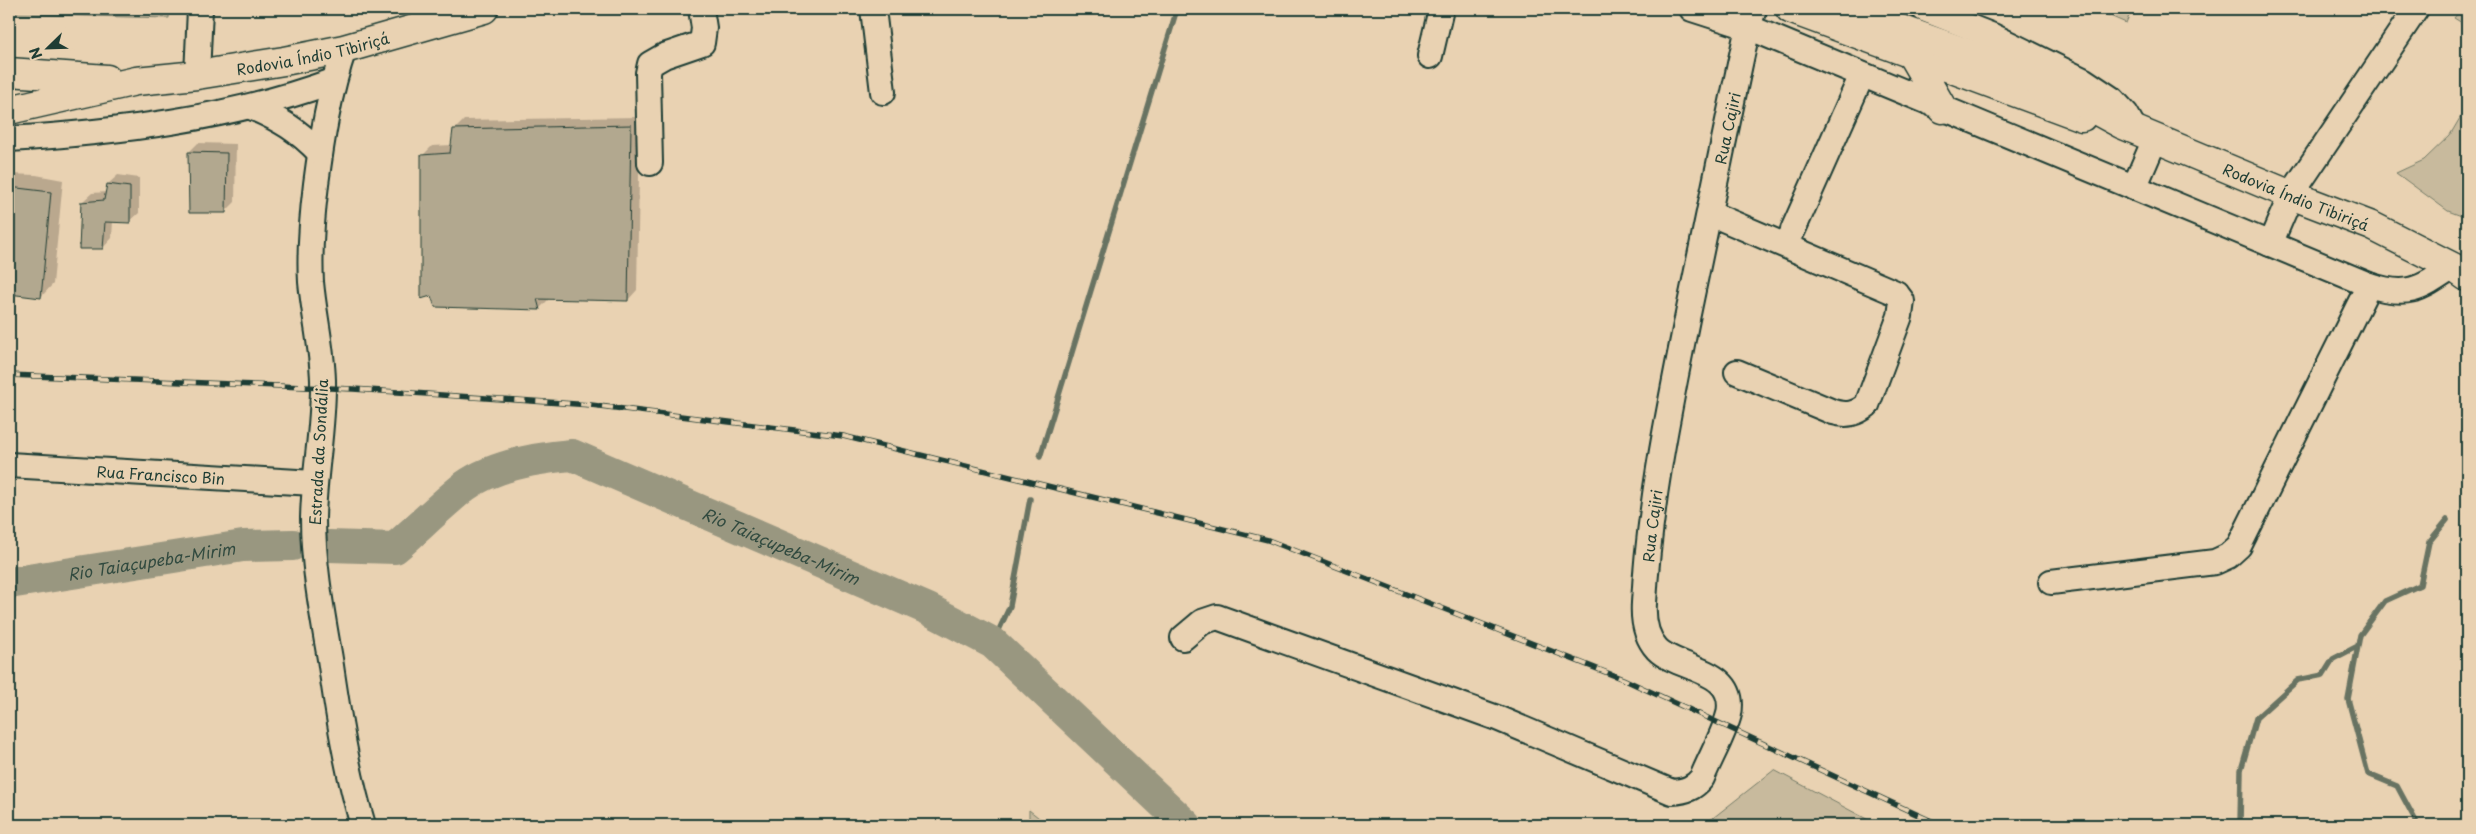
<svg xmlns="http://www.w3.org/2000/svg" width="2476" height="834" viewBox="0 0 2476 834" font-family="'Playpen Sans',sans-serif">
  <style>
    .green { fill: #c8ba9d; stroke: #747c68 }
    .shadow { fill: #0003 }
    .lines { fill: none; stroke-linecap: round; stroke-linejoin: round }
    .stream { stroke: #687362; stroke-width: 5.5 }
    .river { stroke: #999780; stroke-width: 32 }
    .building { fill: #b2a88f; stroke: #1f3d34 }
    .minor-casing { stroke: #1f3d34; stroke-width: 28 }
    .highway-casing { stroke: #1f3d34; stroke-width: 31 }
    .minor { stroke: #e9d2b2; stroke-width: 24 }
    .highway { stroke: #e9d2b2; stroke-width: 28 }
    .rail-casing { stroke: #1f3d34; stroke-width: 5.5 }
    .rail { stroke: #e9d2b2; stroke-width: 4; stroke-dasharray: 11; stroke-linecap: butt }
    .labels { text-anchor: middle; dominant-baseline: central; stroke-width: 5; stroke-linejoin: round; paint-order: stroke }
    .street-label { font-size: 15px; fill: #1f3d34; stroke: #e9d2b2 }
    .water-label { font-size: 16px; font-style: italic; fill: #314a3f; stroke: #e9d2b2 }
  </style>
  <rect width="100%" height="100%" fill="#e9d2b2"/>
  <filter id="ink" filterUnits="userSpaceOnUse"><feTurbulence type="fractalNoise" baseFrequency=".02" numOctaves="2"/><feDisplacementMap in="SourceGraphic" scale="10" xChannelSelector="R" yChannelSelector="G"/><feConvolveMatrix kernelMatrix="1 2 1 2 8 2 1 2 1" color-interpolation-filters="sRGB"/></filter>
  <g filter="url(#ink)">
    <!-- green -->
    <path class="green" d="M9 9H169V18L9 14Z
      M2094 9H2132L2126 23Z
      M2461 9H2467V26L2454 18Z
      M2467 106V218L2448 211 2396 173 2424 160 2450 135Z
      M1774 770 1878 825H1704Z
      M1029 810 1048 825H1029Z"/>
    <!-- shadow -->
    <path class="shadow" d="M640 117 637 290 628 300 549 299 540 308 436 306 423 155 432 146 452 145 454 130 464 120Z
      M198 143 236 144 235 202 226 211 189 152Z
      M9 174 36 175 63 180 53 284 41 297 9 293Z
      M118 175 139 178V213L129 222 113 221 112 238 103 248 82 202 92 193 107 192 108 184Z"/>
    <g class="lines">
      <!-- stream -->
      <path class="stream" d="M2465 226 2467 222
        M1040 457 1177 9
        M993 643 1010 606 1030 499
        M2240 825 2241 770 2256 718 2298 680 2323 675 2333 659 2358 646
        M2418 825 2397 786 2368 774 2348 699 2360 635 2385 601 2420 585 2429 542 2447 520"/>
      <!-- river -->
      <g class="river">
        <path id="s1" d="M329 546 395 548C418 528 441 505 465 486 494 465 537 458 572 455L928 609 993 643 1186 825"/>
        <path id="s2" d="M9 583 243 546 293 545"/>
      </g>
    </g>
    <!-- building -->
    <path class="building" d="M631 125 628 301 537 299 540 310 435 307 431 296 421 299V155L450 153 453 129Z
      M188 152 227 153 226 213H189Z
      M107 184 130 187V223L105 222 103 249H79L81 202 104 200Z
      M9 187 51 192 41 298 9 294Z"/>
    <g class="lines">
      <defs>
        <g id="minor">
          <path d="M873 9 883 92"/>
          <path d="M1692 9 1748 27 2369 285C2409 298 2420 289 2453 267"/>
          <path d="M1924 9 1993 36 2083 80 2113 100 2126 114 2135 130"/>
          <path d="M344 49C329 93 322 138 316 184 312 217 309 249 311 282 314 315 322 347 323 380 324 426 314 472 313 518 313 565 322 612 330 659 338 714 347 772 363 825"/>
          <path d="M1430 56 1441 9"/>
          <path d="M197 75 200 9"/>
          <path d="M251 107C281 120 298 130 320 153"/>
          <path d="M9 139C119 132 228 119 333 81"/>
          <path d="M650 163 648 73 650 64 664 56 702 43 704 28 701 9"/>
          <path d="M2134 188 2155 139"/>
          <path d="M1709 213 1896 293 1902 301 1900 316 1867 405C1856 414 1847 416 1833 412L1737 372"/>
          <path d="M1793 230 1862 75"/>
          <path d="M2270 244 2291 195 2416 9"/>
          <path id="s3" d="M9 465 314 483"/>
          <path d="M2051 582 2215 562 2228 556 2239 546 2369 285"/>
          <path id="s4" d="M1183 638 1202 622 1217 617 1497 718 1672 792C1686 791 1694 788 1702 778 1710 758 1724 734 1729 714 1738 668 1679 671 1657 649 1646 637 1643 619 1644 603 1649 505 1669 410 1688 314 1708 218 1727 123 1748 27L1754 9"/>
        </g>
        <g id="highway">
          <path d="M1790 9 2082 117"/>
          <path id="s5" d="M1845 9 1975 56 2053 87 2121 124 2291 195 2372 226 2453 267 2467 277"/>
          <path d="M1911 54 1943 109"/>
          <path d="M9 72 107 79"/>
          <path id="s6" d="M9 110 136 81 197 75 284 61 344 49 484 9"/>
        </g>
      </defs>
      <!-- minor casing -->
      <use href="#minor" class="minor-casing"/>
      <!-- highway casing -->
      <use href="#highway" class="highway-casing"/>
      <!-- minor -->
      <use href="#minor" class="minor"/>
      <!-- highway -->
      <use href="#highway" class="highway"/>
      <defs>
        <path id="rail" d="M9 375 353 389 591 405 843 436 1268 540 1623 679 1940 825"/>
      </defs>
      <!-- rail casing -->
      <use href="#rail" class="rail-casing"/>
      <!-- rail -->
      <use href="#rail" class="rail"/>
    </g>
  </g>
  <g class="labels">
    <!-- street labels -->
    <g class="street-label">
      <text stroke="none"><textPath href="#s6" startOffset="309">Rodovia Índio Tibiriçá</textPath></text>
      <text stroke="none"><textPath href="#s4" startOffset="1270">Rua Cajiri</textPath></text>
      <text stroke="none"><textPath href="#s5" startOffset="489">Rodovia Índio Tibiriçá</textPath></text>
      <text transform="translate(318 452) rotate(-87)">Estrada da Sondália</text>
      <text stroke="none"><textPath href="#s3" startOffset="152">Rua Francisco Bin</textPath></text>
      <text stroke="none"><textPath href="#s4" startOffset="865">Rua Cajiri</textPath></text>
    </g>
    <!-- water labels -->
    <g class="water-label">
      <text stroke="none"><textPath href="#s1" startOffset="500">Rio Taiaçupeba-Mirim</textPath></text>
      <text stroke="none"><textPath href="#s2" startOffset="144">Rio Taiaçupeba-Mirim</textPath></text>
    </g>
  </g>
  <!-- margin -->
  <rect width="2476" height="834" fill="none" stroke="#e9d2b2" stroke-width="30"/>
  <rect x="15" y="15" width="2446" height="804" fill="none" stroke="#1f3d34" stroke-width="2" filter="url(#ink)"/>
  <!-- north arrow -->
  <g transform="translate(48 48) rotate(247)" stroke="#e9d2b2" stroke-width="4" paint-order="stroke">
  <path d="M0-4L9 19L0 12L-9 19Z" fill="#1f3d34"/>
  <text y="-8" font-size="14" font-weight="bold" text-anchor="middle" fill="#1f3d34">N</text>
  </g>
</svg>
